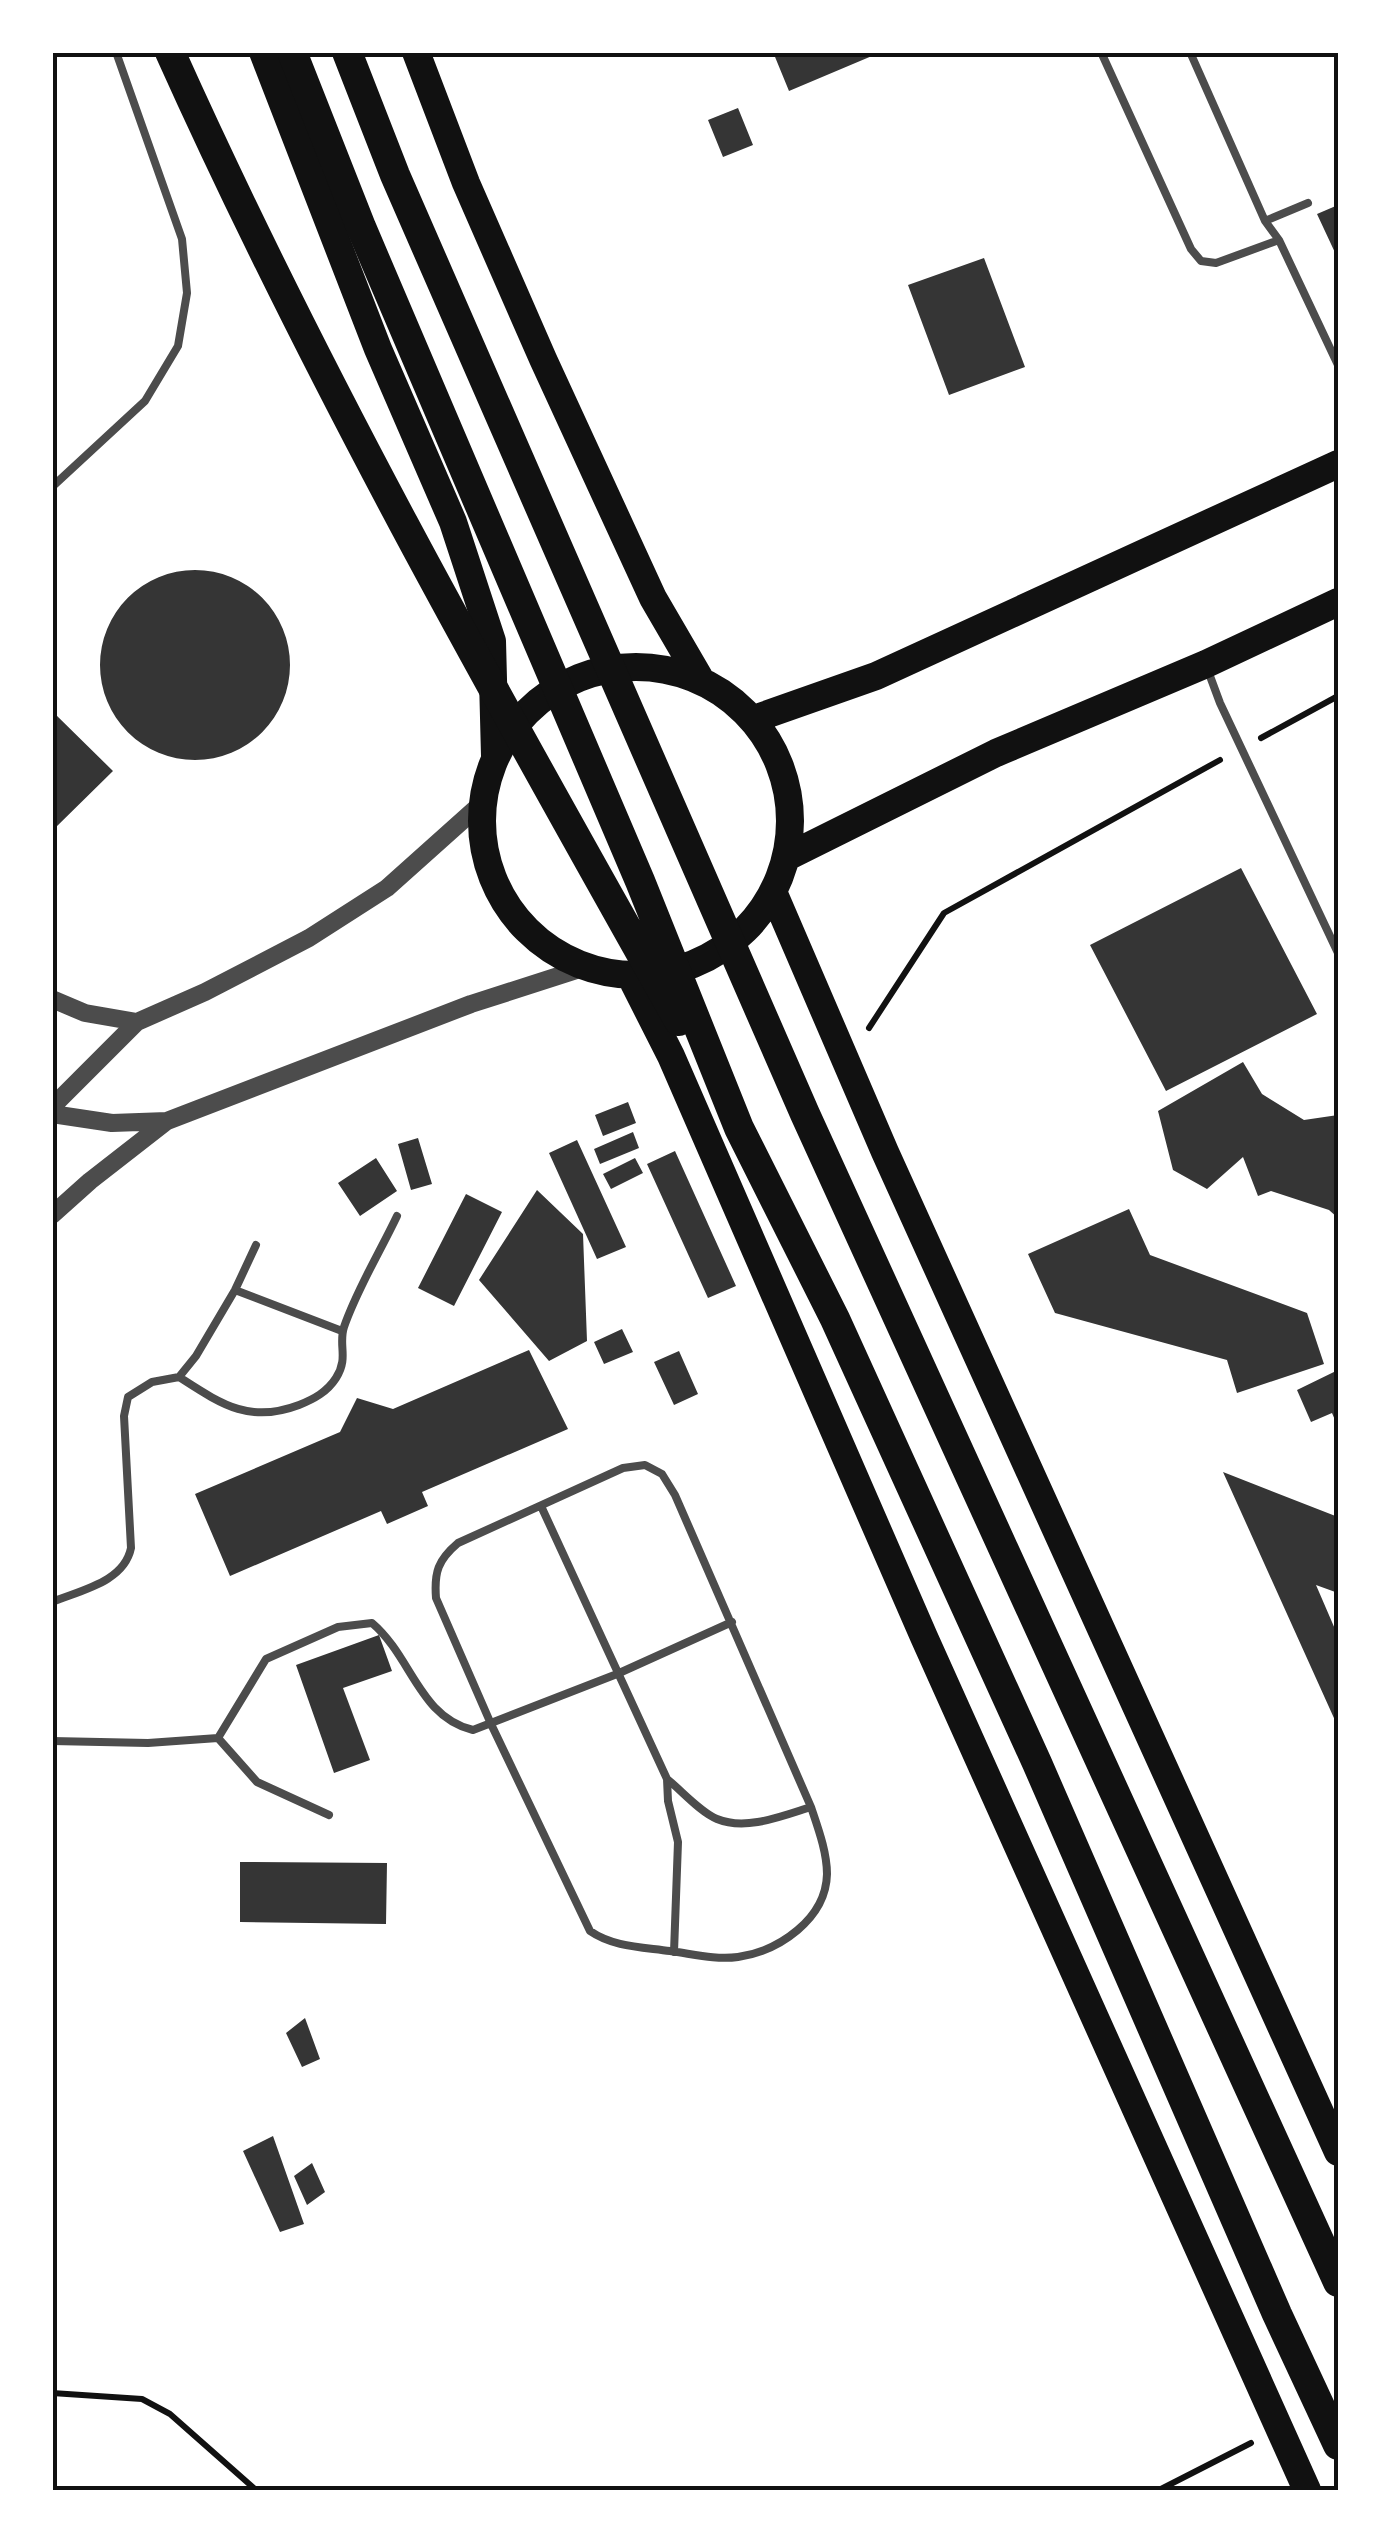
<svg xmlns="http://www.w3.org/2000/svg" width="1391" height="2543" viewBox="0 0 1391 2543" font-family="'Times New Roman',serif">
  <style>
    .building { fill: #353535 }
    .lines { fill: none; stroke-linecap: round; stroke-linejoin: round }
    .path { stroke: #111; stroke-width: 6 }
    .service { stroke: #4c4c4c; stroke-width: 8 }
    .tertiary { stroke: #4c4c4c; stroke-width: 18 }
    .trunk { stroke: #111; stroke-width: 28 }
    .motorway { stroke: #111; stroke-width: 30 }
    .neatline { fill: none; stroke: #111; stroke-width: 4 }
  </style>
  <rect width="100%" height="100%" fill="#fff"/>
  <!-- building -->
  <path class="building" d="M773 52H879V53L789 91Z
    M738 108 753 145 723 157 708 120Z
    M1338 205V259L1317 214Z
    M984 258 1025 367 949 395 908 285Z
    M100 665a95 95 0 1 1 190 0a95 95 0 1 1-190 0Z
    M52 711 113 771 52 831Z
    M1241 868 1317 1014 1166 1091 1090 945Z
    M1243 1062 1262 1094 1304 1120 1338 1115V1218L1329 1210 1271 1191 1258 1196 1243 1157 1207 1189 1173 1170 1158 1111Z
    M628 1102 636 1123 603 1136 595 1115Z
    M633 1132 639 1148 600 1164 594 1149Z
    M418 1138 432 1184 411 1190 398 1144Z
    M577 1140 626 1247 597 1259 549 1153Z
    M675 1151 736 1286 708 1298 647 1164Z
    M376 1158 397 1191 360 1216 338 1183Z
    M635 1158 643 1173 611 1189 603 1174Z
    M537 1190 583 1234 587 1341 549 1361 479 1280Z
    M466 1194 502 1212 454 1306 418 1288Z
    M1129 1209 1150 1255 1307 1313 1324 1364 1237 1393 1227 1360 1055 1313 1028 1254Z
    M622 1329 633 1352 604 1364 594 1342Z
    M529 1350 568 1429 422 1492 428 1506 387 1524 381 1511 230 1576 195 1494 340 1432 357 1398 393 1409Z
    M679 1351 698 1394 674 1405 654 1362Z
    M1338 1370V1427L1332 1413 1311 1422 1297 1390Z
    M1223 1472 1338 1517V1593L1316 1585 1338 1636V1727Z
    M379 1635 392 1671 343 1688 370 1760 334 1773 296 1665Z
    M240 1862 387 1863 386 1924 240 1922Z
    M305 2018 320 2059 302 2067 286 2033Z
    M273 2136 304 2224 280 2232 243 2151Z
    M312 2163 325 2192 307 2205 294 2176Z"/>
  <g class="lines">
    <!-- path -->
    <path class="path" d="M1261 738 1338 696
      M869 1028 944 913 1220 760
      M52 2393 142 2399 170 2414 256 2490
      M1159 2490 1251 2443"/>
    <!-- service -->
    <path class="service" d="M1101 52 1191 249 1201 261 1216 263 1279 240
      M1190 52 1265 221 1279 240 1338 365
      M1265 221 1308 203
      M52 487 145 401 178 346 187 293 182 239 116 52
      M1207 668 1220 703 1338 953
      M235 1290 342 1331
      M179 1377C221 1404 249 1424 299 1405 314 1399 327 1392 336 1378 349 1358 338 1345 344 1327 357 1289 380 1252 397 1216
      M645 1465 662 1474 675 1495 811 1807C818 1828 827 1852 827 1874 826 1919 779 1951 738 1957 715 1960 693 1954 670 1951 642 1947 613 1947 590 1931L491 1724 436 1598C434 1572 438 1560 458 1543L623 1468Z
      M541 1506 667 1779 668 1801 678 1842 674 1952
      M52 1602C81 1590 124 1582 131 1548L124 1416 128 1397 152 1382 179 1377 196 1356 235 1290 256 1245
      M218 1738 266 1659 338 1627 372 1623C412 1657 419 1717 473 1730L617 1674 732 1622
      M52 1741 148 1743 218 1738 257 1782 329 1815
      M667 1779C682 1791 700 1812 717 1819 746 1831 782 1816 811 1807"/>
    <!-- tertiary -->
    <path class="tertiary" d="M52 999 85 1013 137 1022
      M52 1107 137 1022 205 992 309 938 387 888 482 803
      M52 1114 112 1123 167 1121 471 1004 586 967
      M52 1215 90 1181 167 1121"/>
    <!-- trunk -->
    <path class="trunk" d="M263 52 378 349 453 522 492 641 495 756
      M416 52 466 183 543 359 653 598 699 677
      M482 821a154 154 0 1 1 308 0a154 154 0 1 1-308 0Z
      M754 719 876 676 1338 464
      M789 856 996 753 1206 664 1338 602
      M774 894 885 1152 1338 2152
      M630 975 671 1056 924 1637 1307 2490"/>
    <!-- motorway -->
    <path class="motorway" d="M170 52C320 386 500 703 679 1021
      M292 52 361 227 640 881 739 1128 835 1319 1037 1763 1277 2314 1338 2445
      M347 52 395 175 805 1114 1338 2282"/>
  </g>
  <!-- border -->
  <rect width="1391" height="2543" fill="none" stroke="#ffffff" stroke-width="110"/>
  <rect x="55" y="55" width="1281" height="2433" class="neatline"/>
</svg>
